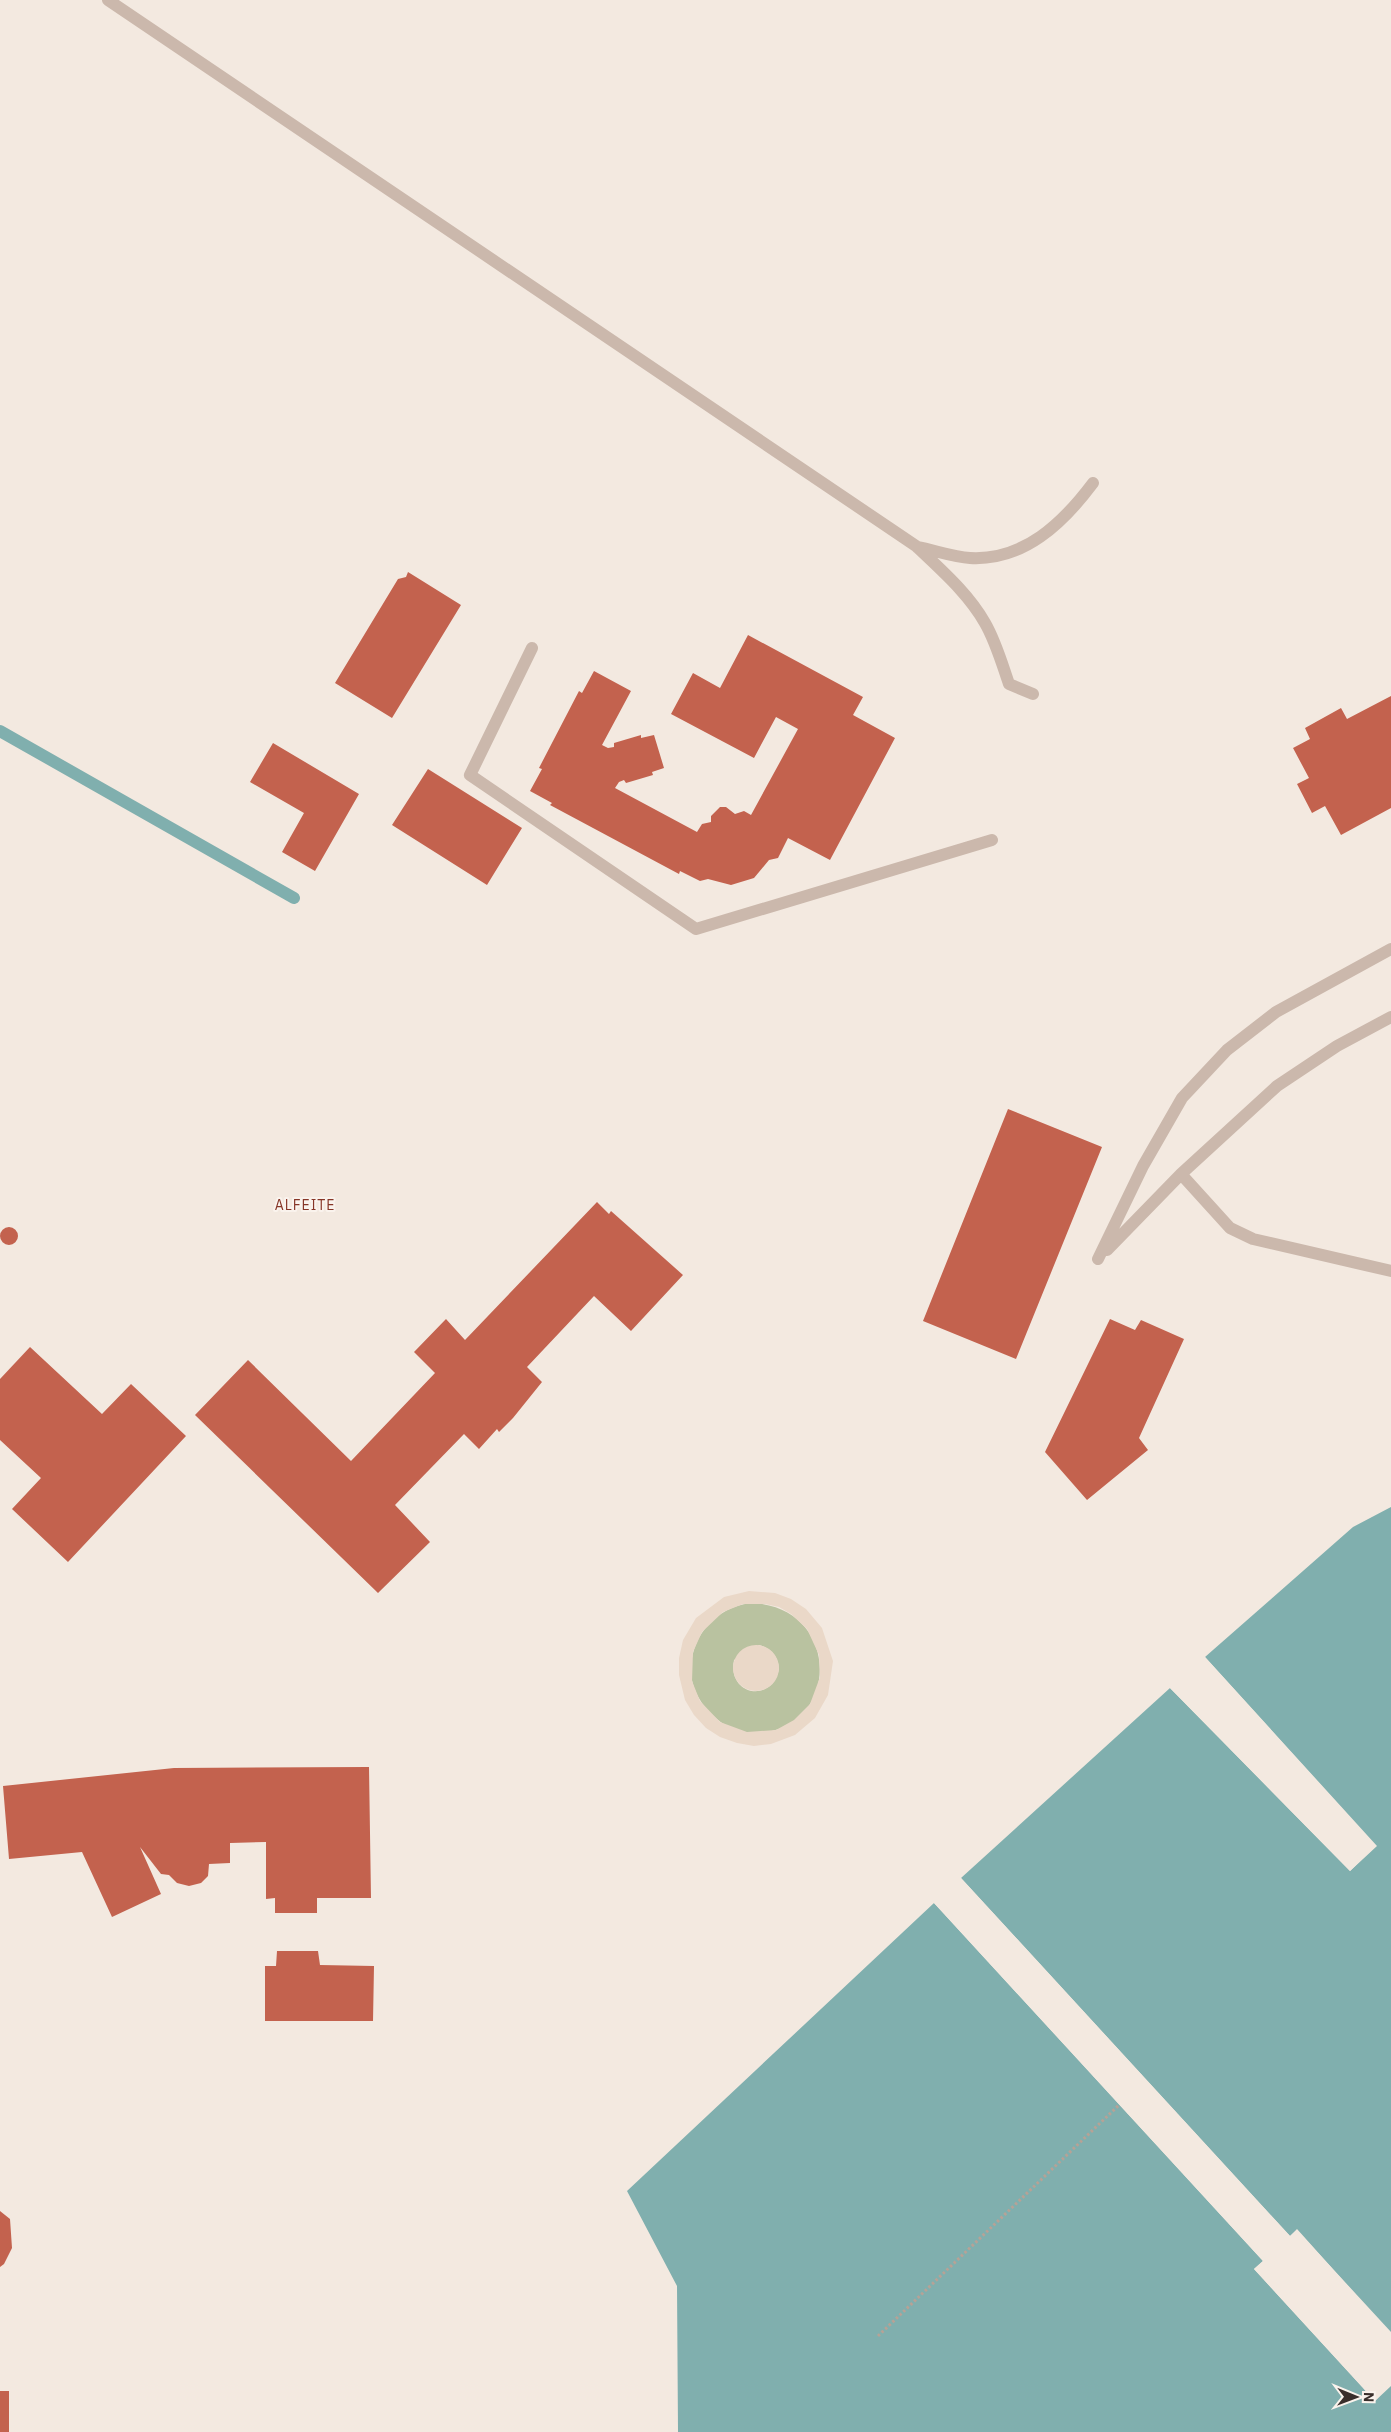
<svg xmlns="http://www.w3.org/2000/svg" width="1391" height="2432" viewBox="0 0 1391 2432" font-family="'IBM Plex Sans',sans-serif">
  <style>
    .green { fill: #b9c2a0; fill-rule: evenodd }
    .plaza { fill: #ead8c8; fill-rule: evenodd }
    .water { fill: #80afae }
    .pier { fill: #f3e9e0 }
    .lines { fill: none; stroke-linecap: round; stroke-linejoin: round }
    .stream { stroke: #80afae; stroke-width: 12 }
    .building { fill: #c3624e }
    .path { stroke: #b7a296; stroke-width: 3; stroke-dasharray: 2.5 2.5; stroke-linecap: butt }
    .minor { stroke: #cbb8ac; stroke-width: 12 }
    .labels { text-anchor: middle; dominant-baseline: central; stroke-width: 4; stroke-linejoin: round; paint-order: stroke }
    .neighbourhood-label { font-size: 14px; letter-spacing: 1px; fill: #863526; stroke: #faf3ed }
  </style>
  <rect width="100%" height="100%" fill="#f3e9e0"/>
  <!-- green -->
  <path class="green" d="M750 1603C841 1605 842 1727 759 1733 744 1734 728 1729 717 1719 701 1706 690 1687 691 1667 693 1633 717 1608 750 1603ZM759 1645C771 1648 778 1656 779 1669 772 1704 727 1695 734 1660Z"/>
  <!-- plaza -->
  <path class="plaza" d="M749 1591 775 1593 791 1599 806 1609 822 1628 833 1661 828 1695 815 1718 795 1735 771 1744 754 1746 737 1743 720 1737 706 1728 694 1715 685 1700 679 1675V1658L683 1640 696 1618 724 1597ZM743 1604H765L779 1607 791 1614 807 1629 819 1655 820 1677 810 1704 794 1720 776 1730 747 1732 720 1722 700 1701 692 1681 693 1652 702 1632 723 1612Z
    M733 1668a23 23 0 1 1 46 0a23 23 0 1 1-46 0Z"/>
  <!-- water -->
  <path class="water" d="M1391 1507V2332L1297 2230 1290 2236 961 1878 1170 1688 1350 1871 1376 1846 1205 1657 1353 1527Z
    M934 1903 1263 2261 1254 2269 1375 2401 1391 2386V2432H678L677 2286 627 2191Z"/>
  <!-- pier -->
  <path class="pier" d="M1205 1657 1377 1846 1350 1871 1170 1688 1172 1687 1350 1867 1373 1846 1203 1658Z
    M961 1878 1290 2236 1297 2229 1391 2334 1297 2233 1291 2238H1288L959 1879Z
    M936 1901 1265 2259V2263L1257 2269 1375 2397 1391 2383 1375 2401 1254 2269 1263 2261 934 1903Z"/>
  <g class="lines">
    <!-- stream -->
    <path class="stream" d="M0 731 294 898"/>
  </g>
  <!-- building -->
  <path class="building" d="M408 572 461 605 392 718 335 683 398 579 406 577Z
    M748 635 863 697 853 715 895 738 830 860 788 838 778 858 769 860 754 878 731 885 708 879 700 881 680 871 679 874 550 805 552 803 530 791 542 769 539 768 579 691 582 693 594 671 631 691 602 745 608 748 614 747V743L641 735V738L654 735 664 768 652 772 653 775 626 783 624 780 619 782 615 788 697 832 702 824 711 822V816L720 807H726L735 814 744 811 751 815 798 729 776 717 754 758 671 714 693 673 720 688Z
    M1391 696V808L1341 835 1325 806 1312 813 1297 784 1309 778 1293 748 1310 739 1305 728 1341 708 1347 719Z
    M273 743 359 794 315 871 282 852 304 813 250 782Z
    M428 769 522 828 487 885 392 825Z
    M1008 1109 1102 1147 1016 1359 923 1321Z
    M597 1202 609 1214 611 1211 683 1275 631 1331 594 1296 527 1367 542 1382 513 1418 499 1432 497 1429 479 1449 464 1434 395 1505 430 1542 378 1593 195 1415 248 1360 351 1461 435 1373 414 1352 446 1319 465 1340Z
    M0 1236a9 9 0 1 1 18 0a9 9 0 1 1-18 0Z
    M1110 1319 1135 1330 1141 1320 1184 1339 1139 1438 1148 1450 1087 1500 1045 1452Z
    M30 1347 102 1414 131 1384 186 1436 68 1562 12 1509 41 1478 0 1440V1379Z
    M369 1767 371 1898H317V1913H275V1898L266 1899V1842L230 1843V1863L209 1864 208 1876 201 1883 189 1886 177 1883 169 1875 161 1874 140 1847 161 1894 112 1917 82 1852 9 1859 3 1786 174 1768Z
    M277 1951H318L320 1965 374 1966 373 2021H265V1966H276Z
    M0 2211 10 2219 12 2248 4 2264 0 2267Z
    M0 2391H9V2432H0Z"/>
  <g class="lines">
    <!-- path -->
    <path class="path" d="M878 2336 1119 2105"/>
    <!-- minor -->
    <path class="minor" d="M108 0 916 546C941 570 968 593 985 623 996 642 1002 664 1009 684L1033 694
      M917 547C934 550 953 557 970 558 1024 561 1063 523 1093 483
      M532 648 470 775 696 929 992 840
      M1181 1174 1230 1228 1253 1239 1391 1271
      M1107 1250 1181 1174 1277 1086 1337 1046 1391 1017
      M1098 1259 1143 1166 1182 1098 1227 1050 1276 1012 1391 949"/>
  </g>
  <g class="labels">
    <!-- neighbourhood labels -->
    <g class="neighbourhood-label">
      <text x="305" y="1205">ALFEITE</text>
    </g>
  </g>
  <!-- north arrow -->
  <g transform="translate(1356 2397) rotate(91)" stroke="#faf3ed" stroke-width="4" paint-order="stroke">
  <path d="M0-4L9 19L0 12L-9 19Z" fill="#392e2b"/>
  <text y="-8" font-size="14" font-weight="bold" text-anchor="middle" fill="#392e2b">N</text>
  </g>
</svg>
